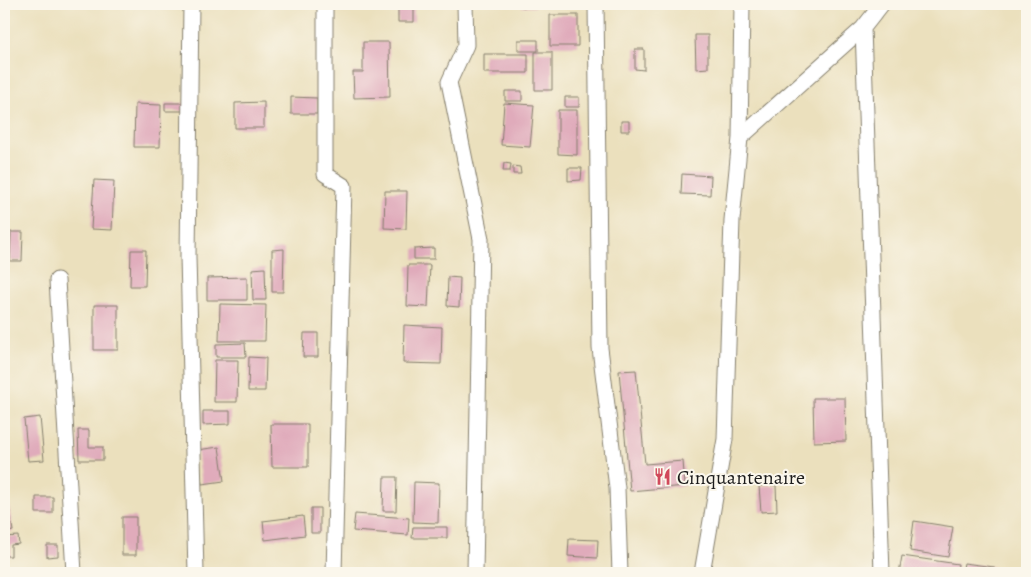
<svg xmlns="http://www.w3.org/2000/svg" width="1031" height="577" viewBox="0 0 1031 577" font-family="Alegreya,serif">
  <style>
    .building { fill: #e0abbb }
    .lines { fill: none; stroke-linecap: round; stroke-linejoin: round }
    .street-casing { stroke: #847e6c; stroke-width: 17 }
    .street { stroke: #fff; stroke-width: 15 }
    .labels { text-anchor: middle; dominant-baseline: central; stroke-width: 4; stroke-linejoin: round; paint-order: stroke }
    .poi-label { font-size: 20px; fill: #1c1c1c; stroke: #fbf7ec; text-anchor: start }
  </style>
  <rect width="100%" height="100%" fill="#fbf7ec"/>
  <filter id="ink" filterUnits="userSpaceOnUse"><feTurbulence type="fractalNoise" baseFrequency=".02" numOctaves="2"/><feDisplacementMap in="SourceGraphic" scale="10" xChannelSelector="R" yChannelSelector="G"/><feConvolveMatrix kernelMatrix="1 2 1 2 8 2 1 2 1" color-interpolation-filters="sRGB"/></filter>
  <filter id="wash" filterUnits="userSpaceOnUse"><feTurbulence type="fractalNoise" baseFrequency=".0096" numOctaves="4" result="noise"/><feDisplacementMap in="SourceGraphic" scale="20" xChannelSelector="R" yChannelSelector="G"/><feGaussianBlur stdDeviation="1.12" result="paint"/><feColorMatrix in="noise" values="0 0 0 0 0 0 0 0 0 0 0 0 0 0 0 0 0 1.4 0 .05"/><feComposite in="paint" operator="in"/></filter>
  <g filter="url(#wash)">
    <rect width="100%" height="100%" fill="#ebe0bd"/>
    <g id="blocks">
      <!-- building -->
      <path class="building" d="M398 4H414V22H398Z
        M522 4H535V7H522Z
        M550 15H578V46H550Z
        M695 35H708V68L696 69Z
        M518 40H538V51H518Z
        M363 42H389L390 97 354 98 353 72H363Z
        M635 49H644V70L635 69Z
        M535 52H552V90H535Z
        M484 54H528V73H484Z
        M505 91H522V101H505Z
        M291 97 317 98V114H291Z
        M565 97H579V107H565Z
        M264 102V128H235V103Z
        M165 103H186V111H165Z
        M504 103 534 105 530 147 501 145Z
        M135 104 161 105 160 147H134Z
        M558 110H577V155L558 154Z
        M621 121H629V131H621Z
        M504 163 511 164 510 171H503Z
        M513 166 520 167 521 174H513Z
        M568 168H582L581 180 568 181Z
        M682 174 711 176 710 195 681 194Z
        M94 180 114 181 112 230 91 229Z
        M385 191H407L406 229 384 228Z
        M11 232H23L22 261H10Z
        M434 248V259H414V249Z
        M284 249 283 292H272V250Z
        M131 250H146L145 286H130Z
        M408 265H430L428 307 407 306Z
        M265 268 266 300H253L252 269Z
        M247 277V300H207V278Z
        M448 277 460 278 459 307 447 306Z
        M220 304 266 305 265 341H219Z
        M94 305H118V350H94Z
        M404 325 442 327 441 364 403 363Z
        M304 333H318V357H303Z
        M245 343 246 357H216V344Z
        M249 357 266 358 265 391H248Z
        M215 360H238L237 402H214Z
        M636 370 645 464 683 461 685 486 630 491 619 371Z
        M813 398H845L846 441 814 442Z
        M203 411H230V424L203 425Z
        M40 417 44 460 28 461 24 419Z
        M271 424H308V467H272Z
        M78 430H89V447H103V460H79Z
        M219 447 224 481 202 484 197 450Z
        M384 477H397L396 511H383Z
        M414 482 439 483 438 523 413 522Z
        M776 485 777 511 761 512 759 486Z
        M36 497H53V513H36Z
        M4 502H8L13 531 4 533Z
        M311 508H320V533H311Z
        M355 514 409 518 408 535 353 531Z
        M303 516 305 535 265 540 263 521Z
        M122 517H136V555H122Z
        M914 521 953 527 948 557 910 551Z
        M413 527H447V538H412Z
        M18 536 19 544 11 545V556H4V537Z
        M569 539 598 540 597 558 568 556Z
        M47 545H58V556L47 557Z
        M902 556 958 564 957 573H899Z
        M964 563 994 567 993 573H962Z"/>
    </g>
  </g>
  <g filter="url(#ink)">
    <use href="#blocks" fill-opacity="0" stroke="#847e6c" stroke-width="1"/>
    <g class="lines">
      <defs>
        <path id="street" d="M191 4 188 257 196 573
          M325 4V174L344 186 334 573
          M465 4 466 45 449 82 481 239 475 573
          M596 4 600 348 617 488 620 573
          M863 28 882 573
          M740 138 863 28 882 4
          M57 280 74 573
          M702 573 725 439 732 220 740 138 742 4"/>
      </defs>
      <!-- street casing -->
      <use href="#street" class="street-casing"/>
      <!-- street -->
      <use href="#street" class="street"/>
    </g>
  </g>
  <!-- icons -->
  <defs>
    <symbol id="restaurant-bare" viewBox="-9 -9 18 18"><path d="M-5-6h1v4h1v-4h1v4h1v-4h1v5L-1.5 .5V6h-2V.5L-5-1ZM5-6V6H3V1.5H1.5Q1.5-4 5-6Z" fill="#d1495b" stroke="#fbf7ec" stroke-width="2.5" paint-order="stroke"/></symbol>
  </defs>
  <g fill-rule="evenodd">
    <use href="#restaurant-bare" x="650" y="464" width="25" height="25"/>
  </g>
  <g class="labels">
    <!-- poi labels -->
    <g class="poi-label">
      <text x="677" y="477">Cinquantenaire</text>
    </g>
  </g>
  <!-- margin -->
  <rect width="1031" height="577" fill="none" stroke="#fbf7ec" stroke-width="20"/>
</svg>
